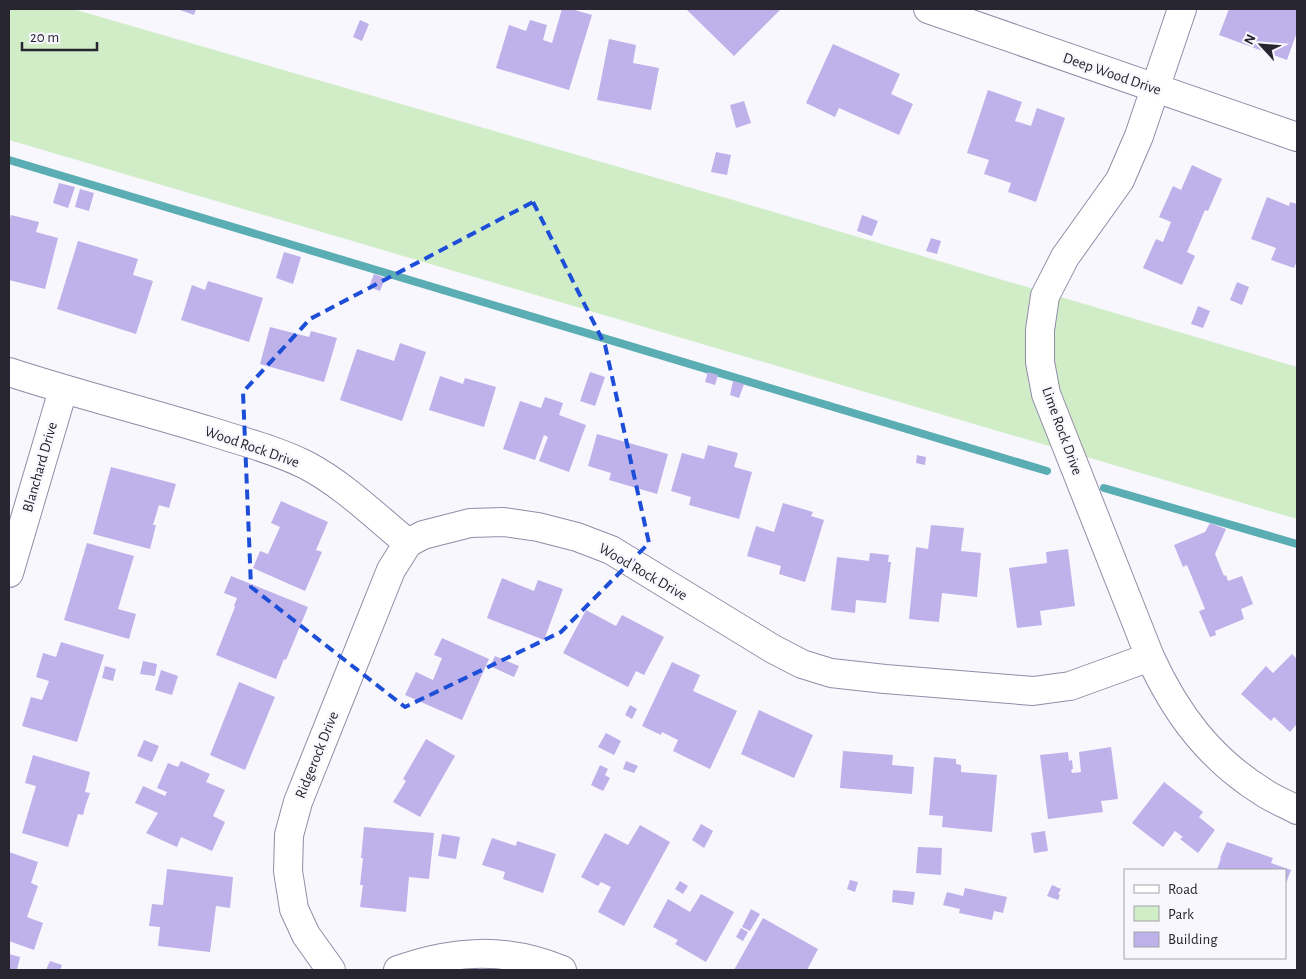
<svg xmlns="http://www.w3.org/2000/svg" width="1306" height="979" viewBox="0 0 1306 979" font-family="'Alegreya Sans',sans-serif">
  <style>
    .green { fill: #d0edc8 }
    .lines { fill: none; stroke-linecap: round; stroke-linejoin: round }
    .stream { stroke: #5aadb3; stroke-width: 8 }
    .building { fill: #bfb2eb }
    .minor-casing { stroke: #928ca8; stroke-width: 30 }
    .minor { stroke: #fff; stroke-width: 28 }
    .marked { fill: none; stroke: #1d4ed8; stroke-width: 4; stroke-dasharray: 10 6; stroke-linejoin: round }
    .labels { text-anchor: middle; dominant-baseline: central; stroke-width: 4.5; stroke-linejoin: round; paint-order: stroke }
    .street-label { font-size: 15px; fill: #272530; stroke: #f8f7fd }
  </style>
  <rect width="100%" height="100%" fill="#f8f7fd"/>
  <!-- green -->
  <path class="green" d="M9 9H73L733 200 1297 367V519L9 140Z"/>
  <g class="lines">
    <!-- stream -->
    <path class="stream" d="M9 160 1047 471
      M1104 488 1297 544"/>
  </g>
  <!-- building -->
  <path class="building" d="M177 9H196L194 15Z
    M562 9H571L592 15 569 90 496 68 509 25 526 31 530 20 547 25 543 40 552 43Z
    M688 9H781L734 56 687 10Z
    M1229 9H1297V32L1287 60 1219 35Z
    M360 20 369 24 362 41 353 37Z
    M609 39 636 45 633 63 659 68 651 110 597 100Z
    M833 44 900 74 891 94 913 104 899 135 839 108 835 117 806 103Z
    M988 90 1022 102 1015 121 1031 126 1037 108 1065 118 1036 202 1008 192 1011 183 984 174 989 160 967 153Z
    M744 101 751 123 736 128 730 105Z
    M716 152 731 155 727 175 711 172Z
    M1192 165 1222 179 1208 211 1205 210 1187 252 1195 256 1182 285 1143 268 1156 239 1163 242 1171 222 1159 217 1173 186 1181 190Z
    M59 183 75 187 68 208 53 203Z
    M80 189 94 193 89 211 75 207Z
    M1267 197 1289 206 1290 202 1297 204V261L1294 268 1271 260 1276 248 1251 239Z
    M11 215 39 222 36 232 58 238 45 289 9 280V223Z
    M862 215 878 221 872 236 857 231Z
    M931 238 941 241 937 254 926 251Z
    M78 241 138 259 133 275 153 281 136 334 57 309Z
    M284 252 301 257 293 284 276 278Z
    M374 274 385 278 380 291 369 287Z
    M208 281 263 298 249 342 181 320 192 285 205 290Z
    M1237 282 1249 287 1242 305 1230 300Z
    M1198 306 1210 311 1203 328 1191 324Z
    M270 327 309 337 311 331 337 338 324 382 260 364Z
    M400 343 426 352 402 421 340 400 357 349 394 361Z
    M590 372 605 377 595 406 580 401Z
    M708 372 718 375 715 385 705 382Z
    M440 376 463 384 465 378 496 387 484 427 429 410Z
    M733 381 744 384 739 398 730 395Z
    M545 397 563 403 559 415 586 425 569 472 539 461 548 437 544 435 535 460 503 449 520 401 541 408Z
    M597 434 668 454 657 494 609 480 611 473 588 466Z
    M708 445 738 453 734 467 752 472 739 519 689 505 691 497 671 491 682 453 704 459Z
    M917 455 926 457 925 465 916 463Z
    M111 467 176 484 169 508 159 505 153 525H156L150 549 93 534Z
    M281 501 328 522 316 550 322 552 305 591 253 568 260 551 268 554 280 527 271 523Z
    M783 503 813 512 811 516 824 520 805 582 779 574 781 566 747 556 756 526 774 532Z
    M1210 523 1226 529 1215 554 1224 576 1226 575 1228 581 1242 576 1253 604 1241 609 1244 619 1215 631 1216 635 1210 637 1199 611 1205 609 1187 565 1183 567 1174 545 1205 532Z
    M931 525 964 528 961 551 981 553 977 597 942 593 939 622 909 619 916 547 928 549Z
    M87 543 134 556 118 609 136 614 129 639 64 620Z
    M1068 549 1075 606 1040 611 1042 625 1017 628 1009 568 1047 563 1046 552Z
    M870 553 889 555 888 562H891L886 603 856 600 855 613 831 610 837 557 869 561Z
    M231 576 308 607 286 660 284 659 276 679 216 655 235 607 234 606 237 598 224 593Z
    M502 578 534 591 538 580 563 589 544 640 487 618Z
    M586 610 616 626 622 615 664 637 644 675 636 671 628 687 563 653Z
    M442 638 489 659 462 720 405 695 416 672 433 680 442 658 434 655Z
    M61 642 104 655 77 742 22 726 31 697 42 700 49 681 36 677 43 653 56 657Z
    M1292 654 1297 659V724L1290 732 1274 717 1271 721 1241 694 1266 666 1273 673Z
    M495 656 519 666 514 677 490 666Z
    M143 661 157 664 155 676 140 674Z
    M672 662 700 675 693 691 737 711 710 769 673 751 678 740 662 732 661 735 642 726Z
    M105 666 116 669 113 681 102 678Z
    M161 670 178 676 172 695 155 690Z
    M239 682 275 697 245 770 210 755Z
    M630 705 637 709 632 719 625 715Z
    M759 710 813 735 794 778 741 754Z
    M606 733 621 741 614 755 598 747Z
    M426 739 455 756 420 817 393 802 406 781 403 779Z
    M144 740 159 746 152 762 137 756Z
    M1111 747 1118 799 1101 801 1103 812 1048 819 1040 755 1068 752 1069 761 1072 760 1073 769 1071 770 1072 773 1081 772 1079 752Z
    M843 751 893 755 892 765 914 767 912 794 840 788Z
    M33 755 90 772 85 792 90 793 86 804 83 815 78 814 68 847 22 833 36 786 25 783Z
    M934 757 956 759V764L961 765V772L997 775 992 832 942 827 943 816 929 815Z
    M181 761 210 774 206 782 225 790 213 816 225 822 212 851 181 837 177 847 146 833 158 813 135 803 143 786 165 796 167 792 157 788 168 763 178 767Z
    M626 761 638 766 634 773 623 769Z
    M600 765 608 769 605 775 610 778 603 791 591 785Z
    M1164 782 1203 812 1199 817 1215 830 1198 853 1180 839 1183 837 1175 831 1163 847 1132 823Z
    M701 824 713 831 704 848 692 840Z
    M640 825 670 842 624 926 598 912 611 887 601 882 598 886 581 877 605 833 628 845Z
    M364 827 434 833 429 879 409 877 406 912 360 907 363 885H360L363 858H361Z
    M1045 831 1048 851 1034 853 1031 833Z
    M442 834 460 837 456 859 438 856Z
    M492 838 516 846 517 841 556 854 543 893 503 879 505 872 482 865Z
    M1227 842 1273 858 1271 863 1291 870 1285 886V870H1217L1221 858H1220Z
    M918 847 942 848 941 875 916 873Z
    M9 852 38 862 31 883 38 886 27 917 43 923 34 950 9 941Z
    M167 869 233 877 230 908 216 906 210 952 158 946 160 927 149 926 152 904 163 905Z
    M850 880 858 882 855 892 847 889Z
    M680 881 688 886 683 894 675 889Z
    M1052 885 1061 889 1058 894 1060 895 1058 900 1047 896Z
    M965 888 1007 897 1003 913 994 911 992 920 959 913 960 909 943 905 947 892 963 896Z
    M893 890 915 892 913 905 892 902Z
    M701 894 734 912 706 962 675 944 678 940 653 927 668 899 690 912Z
    M751 909 760 914 750 931 742 927Z
    M763 918 818 949 807 970H734Z
    M741 928 748 932 743 941 736 937Z
    M9 954 20 957 17 970H9Z
    M50 961 62 965 60 970H46Z"/>
  <g class="lines">
    <defs>
      <path id="minor" d="M928 9 1297 137
        M1182 9 1139 136 1120 180 1065 257 1045 296 1040 330V362L1046 394 1150 657C1176 714 1210 759 1263 792 1273 799 1286 804 1297 810
        M9 372C76 394 145 411 213 432 244 442 276 450 306 465 344 485 375 516 408 543
        M9 573 63 390
        M331 970 306 935 294 909 288 871 289 835 298 802 391 570 408 543 423 535 470 523 504 522 538 527 577 537 611 550 773 649 802 664 831 673 885 679 1033 691 1070 686 1150 657
        M398 970C454 950 506 947 562 970"/>
    </defs>
    <!-- minor casing -->
    <use href="#minor" class="minor-casing"/>
    <!-- minor -->
    <use href="#minor" class="minor"/>
  </g>
  <!-- marked area -->
  <path class="marked" d="M533 202 605 345 649 543 561 632 405 707 251 587 243 392 310 319Z"/>
  <g class="labels">
    <!-- street labels -->
    <g class="street-label">
      <text transform="translate(1112 74) rotate(19)">Deep Wood Drive</text>
      <text transform="translate(1062 431) rotate(70)">Lime Rock Drive</text>
      <text transform="translate(252 447) rotate(19)">Wood Rock Drive</text>
      <text transform="translate(40 467) rotate(-74)">Blanchard Drive</text>
      <text transform="translate(643 572) rotate(30)">Wood Rock Drive</text>
      <text transform="translate(317 755) rotate(-68)">Ridgerock Drive</text>
    </g>
  </g>
  <!-- border -->
  <rect width="1306" height="979" fill="none" stroke="#272530" stroke-width="20"/>
  <!-- legend -->
  <rect x="1124" y="869" width="162" height="90" fill="#f8f7fd" stroke="#a4a3ab"/>
  <rect x="1134" y="885" width="25" height="8" fill="#ffffff" stroke="#a4a3ab"/>
  <text x="1168" y="894" font-size="15" fill="#272530">Road</text>
  <rect x="1134" y="906" width="25" height="15" fill="#d0edc8" stroke="#a4a3ab"/>
  <text x="1168" y="919" font-size="15" fill="#272530">Park</text>
  <rect x="1134" y="932" width="25" height="15" fill="#bfb2eb" stroke="#a4a3ab"/>
  <text x="1168" y="944" font-size="15" fill="#272530">Building</text>
  <!-- north arrow -->
  <g transform="translate(1261 45) rotate(296)" stroke="#f8f7fd" stroke-width="4" paint-order="stroke">
  <path d="M0-4L9 19L0 12L-9 19Z" fill="#272530"/>
  <text y="-8" font-size="14" font-weight="bold" text-anchor="middle" fill="#272530">N</text>
  </g>
  <!-- scale -->
  <path d="M22 42v8h75v-8" fill="none" stroke="#272530" stroke-width="2.5"/>
  <text x="30" y="42" font-size="15" fill="#272530" stroke="#f8f7fd" stroke-width="4" paint-order="stroke">20 m</text>
</svg>
